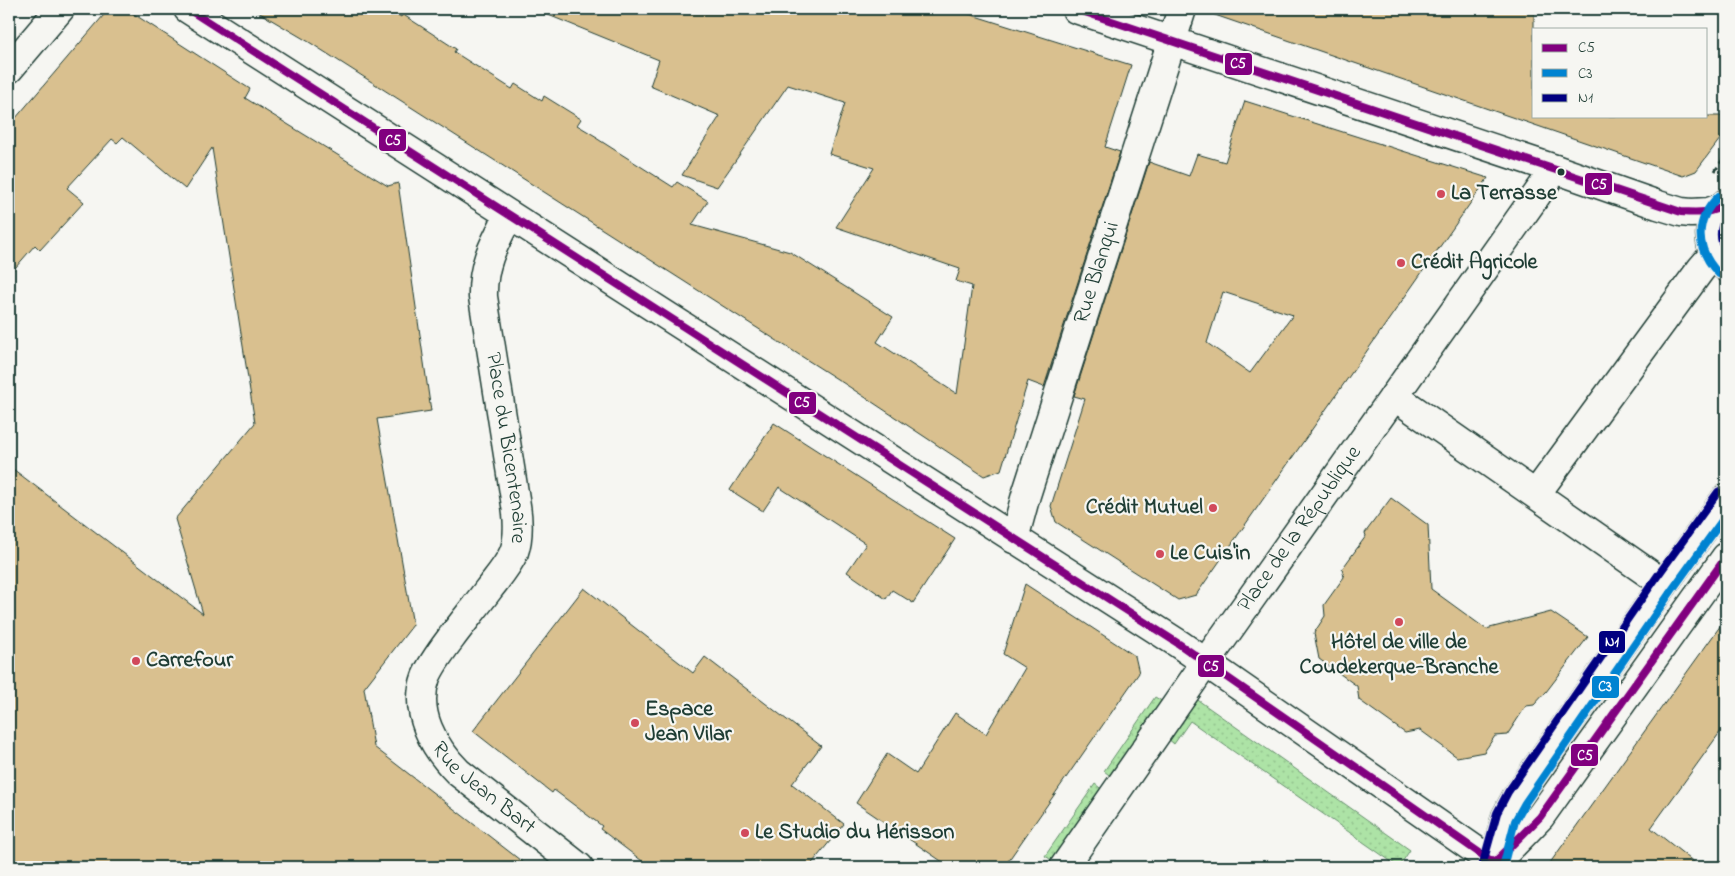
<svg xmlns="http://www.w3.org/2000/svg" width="1735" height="876" viewBox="0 0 1735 876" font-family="'Indie Flower',sans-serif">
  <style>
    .grass { fill: url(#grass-dots); stroke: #66906d }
    .building { fill: #d9c08f; stroke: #1f3d34; fill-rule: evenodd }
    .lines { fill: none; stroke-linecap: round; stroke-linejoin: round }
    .street-casing { stroke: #1f3d34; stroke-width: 31 }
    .secondary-casing { stroke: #1f3d34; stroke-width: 31 }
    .path { stroke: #1f3d34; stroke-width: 3; stroke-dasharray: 5 4; stroke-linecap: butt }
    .street { stroke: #f6f6f2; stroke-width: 28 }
    .secondary { stroke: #f6f6f2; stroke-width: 28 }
    .bus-1-casing { stroke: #f6f6f2; stroke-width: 11 }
    .bus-2-casing { stroke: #f6f6f2; stroke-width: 11 }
    .bus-3-casing { stroke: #f6f6f2; stroke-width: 11 }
    .bus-1 { stroke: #81007f; stroke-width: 8 }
    .bus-2 { stroke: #0083d1; stroke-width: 8 }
    .bus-3 { stroke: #010080; stroke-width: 8 }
    .bus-dot { fill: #1f3d34; stroke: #f6f6f2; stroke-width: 2 }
    .poi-dot { fill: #d1495b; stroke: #f6f6f2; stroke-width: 2 }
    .labels { text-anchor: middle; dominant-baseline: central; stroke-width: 4.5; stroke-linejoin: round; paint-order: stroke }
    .poi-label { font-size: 22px; font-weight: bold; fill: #1f3d34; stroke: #f6f6f2; text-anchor: start }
    .street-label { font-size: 22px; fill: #1f3d34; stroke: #f6f6f2 }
    .line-badge { stroke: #f6f6f2; stroke-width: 2 }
    .badge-label { font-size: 14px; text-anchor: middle; font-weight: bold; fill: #fff }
  </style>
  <defs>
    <pattern id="grass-dots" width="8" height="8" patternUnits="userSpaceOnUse" patternTransform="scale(1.25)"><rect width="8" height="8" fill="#ade3a6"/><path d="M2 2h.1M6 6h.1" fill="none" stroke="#94c490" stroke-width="1.8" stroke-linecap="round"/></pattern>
  </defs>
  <rect width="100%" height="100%" fill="#f6f6f2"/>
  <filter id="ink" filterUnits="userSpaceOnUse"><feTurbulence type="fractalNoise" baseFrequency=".02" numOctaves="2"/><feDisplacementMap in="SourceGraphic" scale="10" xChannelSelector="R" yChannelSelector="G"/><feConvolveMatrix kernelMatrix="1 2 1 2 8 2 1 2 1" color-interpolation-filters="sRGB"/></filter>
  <g filter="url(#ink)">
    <!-- grass -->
    <path class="grass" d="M1155 697 1165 703 1113 778 1104 771Z
      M1195 698 1410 850 1399 867 1190 721 1174 744 1167 738Z
      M1095 784 1104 791 1055 862 1045 856Z"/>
    <!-- building -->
    <path class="building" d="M109 9H126L250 89 245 98 388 186 398 183 431 411 377 419 413 625 364 688 374 747 529 867H9V466L203 614 175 519 255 423 212 148 185 189 123 137 117 143 112 139 67 188 84 202 40 250 35 245 9 275V126Z
      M253 9H389L401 17 402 14 456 49 454 52 512 89 515 84 542 101 544 96 581 119 577 125 597 137 596 138 673 187 677 182 708 201 692 225 790 252 893 317 877 342 957 394 972 286 956 281 960 269 836 227 874 168 829 154 845 103 788 85 717 187 682 175 720 116 650 86 659 60 536 10V9H953L1131 65 1105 147 1120 152 1044 387 1028 381 1001 470 984 476 848 386 309 42Z
      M1213 9H1534V116H1726V131L1696 171 1683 176 1212 14Z
      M1245 101 1488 178 1196 595 1178 600 1056 522 1051 506 1085 399 1074 396 1149 162 1189 176 1197 154 1225 162ZM1223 292 1293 315 1250 373 1207 343Z
      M774 423 955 539 913 603 892 590 886 599 847 572 866 544 779 487 763 511 730 490Z
      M1391 498 1428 525 1431 589 1486 629 1551 612 1588 637 1546 692 1534 705 1526 706 1507 735 1495 736 1484 752 1457 757 1420 730 1405 733 1359 700 1357 686 1319 659 1314 633 1325 616 1324 605 1344 577 1342 569 1366 536 1365 533Z
      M1025 584 1135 656 1139 673 1004 867H950L856 803 887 754 916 774 955 713 986 734 1025 668 1003 654Z
      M584 588 693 673 705 657 821 746 792 784 844 824 809 867H650L600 829 602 826 554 790 552 793 473 731Z
      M1726 618V724L1651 828 1700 867H1547Z"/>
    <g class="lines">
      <defs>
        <g id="street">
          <path d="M9 69 60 9"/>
          <path id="s1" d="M509 215C494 244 482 264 483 297L515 499C518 516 520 535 514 552 508 566 497 578 488 590 476 606 463 622 451 638 442 650 432 663 426 677 413 712 434 748 458 772L579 867"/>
          <path d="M1394 396 1664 584"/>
          <path d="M1536 494 1701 269 1714 254"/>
          <path id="s2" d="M1014 539 1026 495 1182 9"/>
          <path id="s3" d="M1064 867 1206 662 1555 169"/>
        </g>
        <path id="secondary" d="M188 9 1179 644 1494 863
          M1076 9 1555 169 1658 205 1681 212 1691 213 1709 212 1720 208
          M1726 203C1704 220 1706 250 1726 267
          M1494 863 1506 817 1516 798 1664 584 1726 498
          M1494 864 1540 817 1726 557"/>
      </defs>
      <!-- street casing -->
      <use href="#street" class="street-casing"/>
      <!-- secondary casing -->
      <use href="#secondary" class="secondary-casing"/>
      <!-- path -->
      <path class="path" d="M1715 171 1726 155"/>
      <!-- street -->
      <use href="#street" class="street"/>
      <!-- secondary -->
      <use href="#secondary" class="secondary"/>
      <defs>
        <path id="bus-1" d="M188 9 1179 644 1494 863 1540 817 1726 557
          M1076 9 1681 212C1697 213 1713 214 1726 203"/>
        <path id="bus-2" d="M1719 274C1695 249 1694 220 1719 196
          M1503 867 1515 821 1525 803 1672 590 1726 515"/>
        <path id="bus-3" d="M1726 217C1719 229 1719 240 1726 252
          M1483 863 1497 813 1508 792 1656 578 1718 492"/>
      </defs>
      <!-- bus-1 casing -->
      <use href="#bus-1" class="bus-1-casing"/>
      <!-- bus-2 casing -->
      <use href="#bus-2" class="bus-2-casing"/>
      <!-- bus-3 casing -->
      <use href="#bus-3" class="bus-3-casing"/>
      <!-- bus-1 -->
      <use href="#bus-1" class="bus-1"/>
      <!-- bus-2 -->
      <use href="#bus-2" class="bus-2"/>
      <!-- bus-3 -->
      <use href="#bus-3" class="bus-3"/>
    </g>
  </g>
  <!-- markers -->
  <circle class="bus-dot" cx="1561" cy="172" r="4.5"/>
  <g class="poi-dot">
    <circle cx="1441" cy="194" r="5"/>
    <circle cx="1401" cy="263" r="5"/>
    <circle cx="1213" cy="508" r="5"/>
    <circle cx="1160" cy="554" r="5"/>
    <circle cx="1399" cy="622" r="5"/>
    <circle cx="136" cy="661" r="5"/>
    <circle cx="635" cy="723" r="5"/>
    <circle cx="745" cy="833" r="5"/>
  </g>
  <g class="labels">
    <!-- poi labels -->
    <g class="poi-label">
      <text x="1451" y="194">La Terrasse</text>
      <text x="1411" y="263">Crédit Agricole</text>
      <text x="1203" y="508" text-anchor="end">Crédit Mutuel</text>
      <text x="1170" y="554">Le Cuis'in</text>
      <text x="1399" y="643" text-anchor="middle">Hôtel de ville de<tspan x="1399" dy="25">Coudekerque-Branche</tspan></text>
      <text x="146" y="661">Carrefour</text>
      <text x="645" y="710">Espace<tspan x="645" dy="25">Jean Vilar</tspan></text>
      <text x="755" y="833">Le Studio du Hérisson</text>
    </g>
    <!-- street labels -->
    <g class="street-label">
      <text stroke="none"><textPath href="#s2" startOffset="279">Rue Blanqui</textPath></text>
      <text stroke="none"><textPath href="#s1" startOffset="240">Place du Bicentenaire</textPath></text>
      <text stroke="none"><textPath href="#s3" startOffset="412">Place de la République</textPath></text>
      <text stroke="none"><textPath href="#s1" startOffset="634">Rue Jean Bart</textPath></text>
    </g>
  </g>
  <g class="line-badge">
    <rect x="1224" y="52" width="29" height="24" rx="5" fill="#81007f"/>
    <rect x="378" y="128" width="29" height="24" rx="5" fill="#81007f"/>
    <rect x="1584" y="172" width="29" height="24" rx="5" fill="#81007f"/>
    <rect x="788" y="391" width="29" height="24" rx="5" fill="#81007f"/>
    <rect x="1598" y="630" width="28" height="24" rx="5" fill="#010080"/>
    <rect x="1197" y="654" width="28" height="24" rx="5" fill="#81007f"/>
    <rect x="1591" y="675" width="29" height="24" rx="5" fill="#0083d1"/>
    <rect x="1570" y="743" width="29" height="24" rx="5" fill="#81007f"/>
  </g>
  <g class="badge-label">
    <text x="1238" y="68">C5</text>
    <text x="393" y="145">C5</text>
    <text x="1599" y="189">C5</text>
    <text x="802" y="407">C5</text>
    <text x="1612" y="646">N1</text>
    <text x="1211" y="671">C5</text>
    <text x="1605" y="691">C3</text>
    <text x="1585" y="760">C5</text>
  </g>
  <!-- margin -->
  <rect width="1735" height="876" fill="none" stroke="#f6f6f2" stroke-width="30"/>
  <rect x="15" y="15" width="1705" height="846" fill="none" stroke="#1f3d34" stroke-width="2" filter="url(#ink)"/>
  <!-- legend -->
  <rect x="1532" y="28" width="175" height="90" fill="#f6f6f2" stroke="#a0aca6"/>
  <rect x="1542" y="44" width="25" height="8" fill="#81007f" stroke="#a0aca6"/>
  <text x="1578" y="52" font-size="15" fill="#1f3d34">C5</text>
  <rect x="1542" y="69" width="25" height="8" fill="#0083d1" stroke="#a0aca6"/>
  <text x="1578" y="78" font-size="15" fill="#1f3d34">C3</text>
  <rect x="1542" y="94" width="25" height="8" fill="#010080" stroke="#a0aca6"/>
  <text x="1578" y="102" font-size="15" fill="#1f3d34">N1</text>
</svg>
